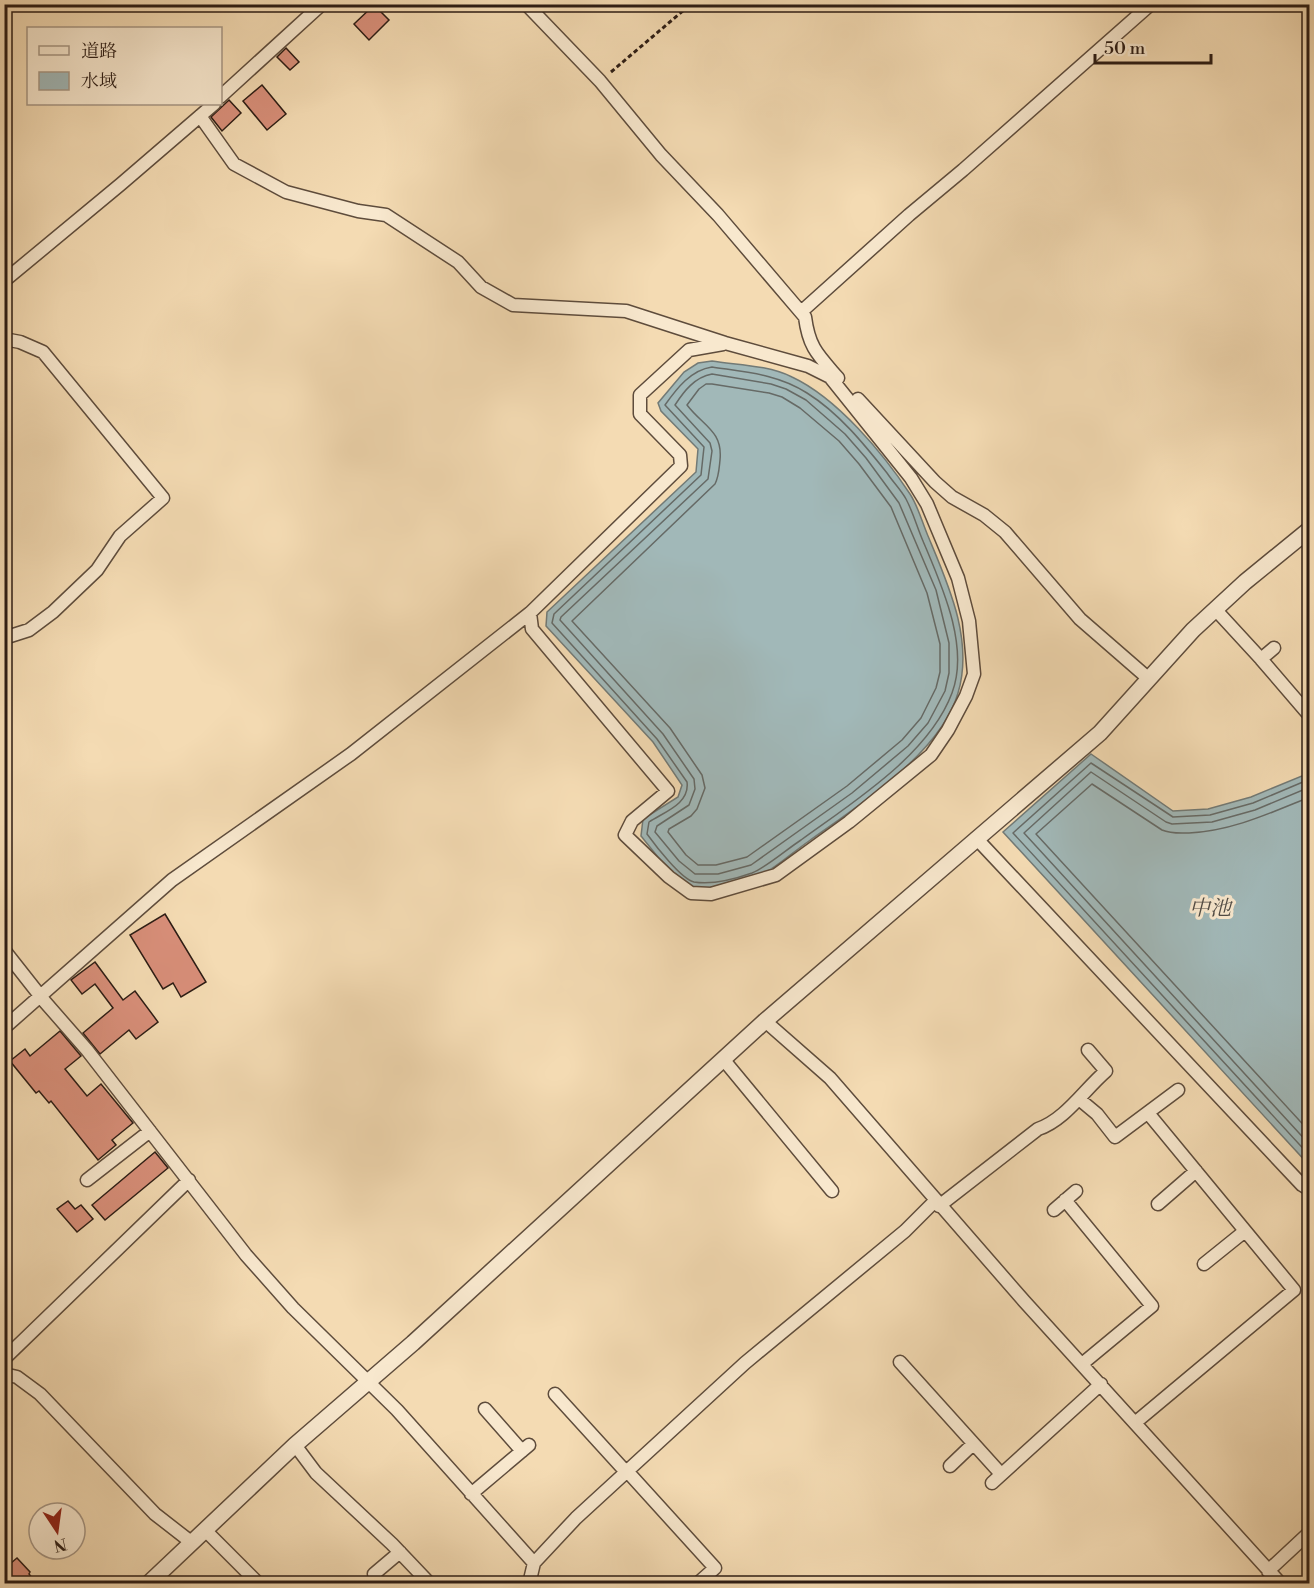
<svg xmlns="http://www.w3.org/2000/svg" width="1314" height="1588" viewBox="0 0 1314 1588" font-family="'Libre Bodoni','Noto Serif JP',serif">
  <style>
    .water { fill: #a1b8b8; stroke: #727a76; stroke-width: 1.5 }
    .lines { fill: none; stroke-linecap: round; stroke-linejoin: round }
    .shore { stroke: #666a66; stroke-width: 1.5 }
    .building { fill: #d98f7a; stroke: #2c1c14; stroke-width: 1.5 }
    .minor-casing { stroke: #5e4c3c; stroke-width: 15 }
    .tertiary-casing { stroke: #5e4c3c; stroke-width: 18 }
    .path { stroke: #2c1c14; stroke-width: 3; stroke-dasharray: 4.5 3; stroke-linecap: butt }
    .minor { stroke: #f8e8ce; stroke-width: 12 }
    .tertiary { stroke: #f8e8ce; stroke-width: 15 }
    .labels { text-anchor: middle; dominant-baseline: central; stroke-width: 6; stroke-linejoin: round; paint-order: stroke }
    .water-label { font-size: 21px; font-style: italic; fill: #4f4b45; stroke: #f8e8ce }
  </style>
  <rect width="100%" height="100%" fill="#f4dbb3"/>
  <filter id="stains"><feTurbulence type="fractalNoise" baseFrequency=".00333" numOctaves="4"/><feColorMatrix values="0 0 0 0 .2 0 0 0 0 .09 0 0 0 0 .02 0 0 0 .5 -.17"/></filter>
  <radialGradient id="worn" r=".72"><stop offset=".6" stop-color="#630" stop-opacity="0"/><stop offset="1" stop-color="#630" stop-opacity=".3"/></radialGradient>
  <!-- water -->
  <path class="water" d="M712 361C737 365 768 365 792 377 837 398 883 453 910 494 918 506 922 522 928 536 948 584 974 640 958 693 941 753 859 805 809 841 793 852 776 868 758 877 743 885 707 892 691 888 677 884 651 848 641 836L643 819 678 797 682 785 653 742 546 626 547 612 696 472 698 449 661 411 658 403 684 372 698 363Z
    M1091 754 1173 811 1208 809 1251 797 1309 773V1165L1003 832Z"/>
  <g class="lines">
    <!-- shore -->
    <path class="shore" d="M712 367C745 372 778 374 807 393 839 413 864 444 887 473 893 482 901 490 906 499 913 512 917 527 923 541 941 584 970 646 952 693 929 755 853 802 801 840 787 849 767 867 752 873 735 879 712 885 694 882 681 879 655 845 647 834L649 822C664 812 690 804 687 782L657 739 552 623 554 614 701 475 704 447 665 405C677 388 691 370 712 367Z
      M712 374 771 384 786 389 806 400 845 434 866 458 899 503 936 590 949 643V673L945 691 928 723 908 746 852 793 751 865 718 874H695L679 861 655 832 657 826 689 805 695 789 694 779 663 734 560 620 561 617 708 479 712 451 710 443 675 405C684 391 695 377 712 374Z
      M706 384H712L769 393 782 397 800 408 839 441 859 464 891 507 927 593 940 644V672L936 688 921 718 902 740 847 786 747 857 716 865H698L686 855 668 832 669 829 691 816 697 809 705 788 702 775 670 728 572 621 715 484C719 476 719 469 720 460 723 431 703 426 687 405L699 389Z
      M1310 779 1253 803 1210 815 1173 817 1091 763 1013 833 1310 1156
      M1310 787 1255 810 1212 822 1172 824 1166 822 1091 772 1024 833 1310 1145
      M1310 797C1270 813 1232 831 1189 833 1180 833 1171 834 1162 830L1092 784 1036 834 1310 1132"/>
  </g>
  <!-- building -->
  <path class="building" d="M374 5 389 20 369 40 354 24Z
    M286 48 299 62 290 70 277 57Z
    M262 85 286 114 267 130 243 101Z
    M229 100 241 113 222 131 211 117Z
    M165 914 206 982 181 997 173 983 163 989 130 935Z
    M95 962 123 1000 135 991 158 1022 136 1039 129 1030 100 1054 83 1033 113 1008 95 984 82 994 71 980Z
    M60 1031 81 1056 65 1069 87 1096 101 1084 133 1123 112 1140 116 1145 98 1160 51 1101 49 1103 39 1091 36 1093 10 1061 25 1049 30 1056Z
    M155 1152 168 1168 105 1220 92 1205Z
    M68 1201 75 1209 81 1205 93 1219 77 1232 57 1209Z
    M17 1558 30 1572 29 1574 37 1584H4V1569Z"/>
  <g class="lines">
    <defs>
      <path id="minor" d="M526 4 600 81 661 155 718 215 805 317C809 348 818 355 838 378
        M220 97 322 4
        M200 116 234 164 286 192 358 211 386 215 458 262 481 287 513 305 626 311 725 343 808 366 830 377 911 478 927 504 958 578 969 621 974 674 966 696 948 730 931 755 849 822 776 875 711 894 691 893 669 877 625 835 632 821 668 791 532 629 530 613
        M4 281 121 184 214 104
        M801 312 909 215 963 170 1151 4
        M4 339 20 342 43 352 163 498 120 536 97 570 53 612 29 630 4 638
        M858 399 935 482 952 497 984 515 1005 532 1080 619 1149 679
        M1215 609 1261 659 1310 716
        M1261 659 1274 648
        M976 838 1302 1185 1310 1190
        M4 950 45 1002 87 1050 246 1255 293 1308 397 1410 534 1563
        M765 1021 830 1078 1024 1301 1281 1584
        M4 1028 172 880 351 754 530 613 681 466 680 455 640 414V395L689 350 723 344
        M723 1059 832 1191
        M1079 1099 1097 1114 1115 1137 1178 1090
        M87 1180 150 1131
        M1065 1200 1152 1306 1082 1364
        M1158 1204 1196 1171
        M939 1206 1038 1129C1065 1120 1084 1090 1106 1071L1088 1050
        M1054 1210 1076 1191
        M1204 1264 1245 1231
        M4 1359 189 1180
        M900 1362 1001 1474
        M4 1374 17 1377 40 1394 155 1514 191 1542
        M555 1394 626 1472
        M485 1409 522 1451
        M1136 1422 1294 1290 1148 1113
        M295 1445 316 1473 392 1544 430 1584
        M950 1466 973 1444
        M627 1471 715 1568 697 1584
        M992 1483 1101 1384
        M471 1494 529 1445
        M205 1530 259 1584
        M1268 1571 1310 1532
        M374 1574 400 1552
        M529 1584 534 1563 576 1518 745 1363 905 1231 935 1201"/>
      <path id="tertiary" d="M148 1584 295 1445 413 1343 765 1021 1100 733 1193 630 1245 582 1310 529"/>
    </defs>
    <!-- minor casing -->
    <use href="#minor" class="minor-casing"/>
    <!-- tertiary casing -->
    <use href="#tertiary" class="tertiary-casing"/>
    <!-- path -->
    <path class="path" d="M611 72 691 4"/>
    <!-- minor -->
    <use href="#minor" class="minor"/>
    <!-- tertiary -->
    <use href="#tertiary" class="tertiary"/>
  </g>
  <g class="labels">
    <!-- water labels -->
    <g class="water-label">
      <text x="1210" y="909">中池</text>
    </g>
  </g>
  <!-- margin -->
  <rect width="1314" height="1588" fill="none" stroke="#f4dbb3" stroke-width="24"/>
  <rect x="6" y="6" width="1302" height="1576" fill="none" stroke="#2c1c14" stroke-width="3"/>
  <rect x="12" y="12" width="1290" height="1564" fill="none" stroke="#2c1c14" stroke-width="1.5"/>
  <!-- legend -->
  <rect x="27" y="27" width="195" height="78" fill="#f8e8ce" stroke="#a69684" stroke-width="1.5"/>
  <rect x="39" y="46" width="30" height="9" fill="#f8e8ce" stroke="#a69684" stroke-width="1.5"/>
  <text x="81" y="57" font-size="18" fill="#2c1c14">道路</text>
  <rect x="39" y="72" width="30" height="18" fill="#a1b8b8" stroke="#a69684" stroke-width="1.5"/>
  <text x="81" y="87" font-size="18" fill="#2c1c14">水域</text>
  <!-- north arrow -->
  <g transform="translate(57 1531) rotate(167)"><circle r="28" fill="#f8e8ce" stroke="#a69684" stroke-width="1.5"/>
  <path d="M0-4.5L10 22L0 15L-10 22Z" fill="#8f2418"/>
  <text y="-9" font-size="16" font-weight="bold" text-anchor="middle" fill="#2c1c14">N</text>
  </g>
  <!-- scale -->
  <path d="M1095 54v9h116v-9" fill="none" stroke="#2c1c14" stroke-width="3"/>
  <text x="1104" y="54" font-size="18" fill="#2c1c14" stroke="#f8e8ce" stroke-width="4.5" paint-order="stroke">50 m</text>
  <rect width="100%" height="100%" filter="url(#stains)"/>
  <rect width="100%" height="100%" fill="url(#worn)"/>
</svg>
